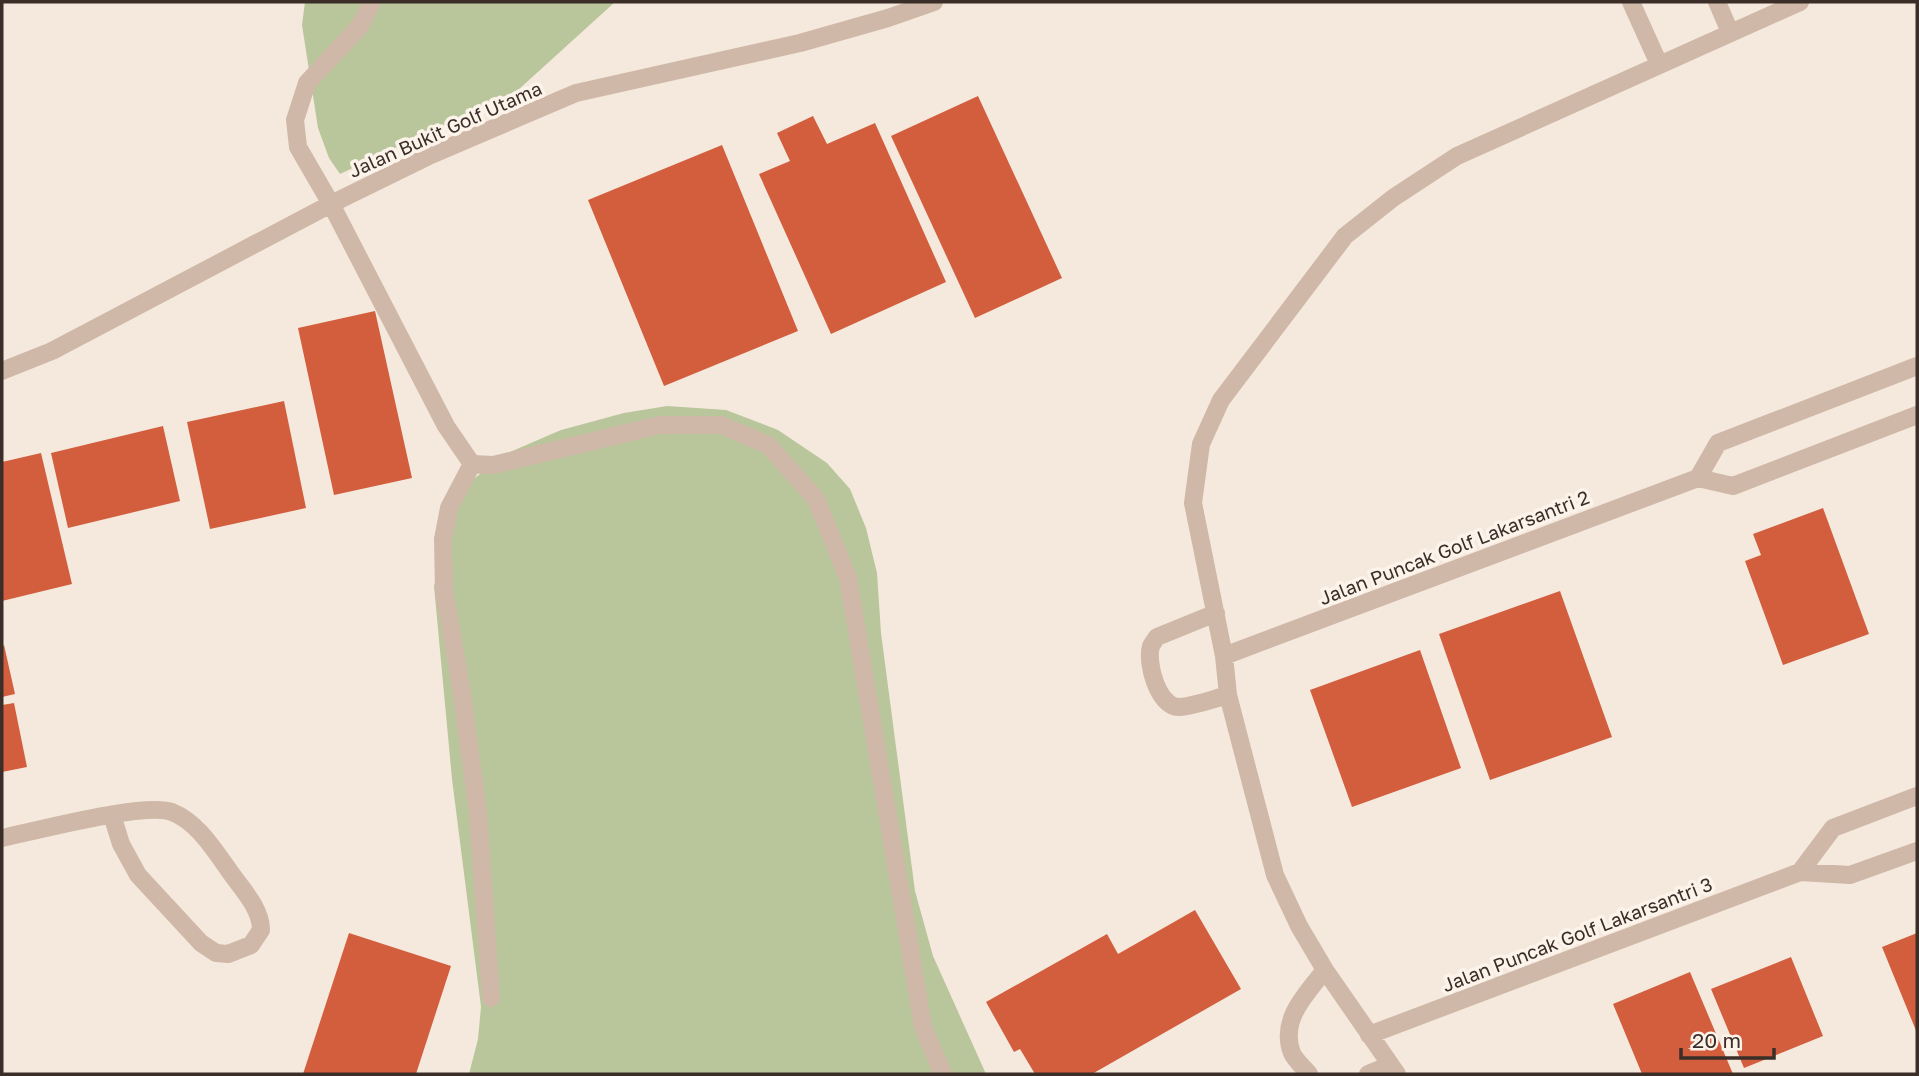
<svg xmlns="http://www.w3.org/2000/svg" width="1919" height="1076" viewBox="0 0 1919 1076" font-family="'Golos Text',sans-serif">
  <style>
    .green { fill: #b9c69b }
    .building { fill: #d25e3e }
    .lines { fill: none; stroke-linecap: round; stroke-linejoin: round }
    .minor { stroke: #cfb8a7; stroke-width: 18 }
    .labels { text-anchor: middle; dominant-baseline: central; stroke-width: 7; stroke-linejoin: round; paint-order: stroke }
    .street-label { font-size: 19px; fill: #3b2e28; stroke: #fcf3ea }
  </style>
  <rect width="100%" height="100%" fill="#f5e9dd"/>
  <!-- green -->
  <path class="green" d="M305 2H615L518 90 340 174 329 158 318 128 302 25Z
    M667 406 726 410 778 430 827 463 850 489 866 528 877 573 881 633 915 891 933 956 986 1074H469L478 1039 481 1007 452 779 434 586 449 527 472 480 510 452 561 430 624 413Z"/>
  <!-- building -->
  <path class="building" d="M978 96 1062 278 975 318 891 136Z
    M813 116 827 144 875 123 946 282 831 334 759 174 790 161 777 133Z
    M722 145 798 331 664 386 588 200Z
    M375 311 412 478 334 495 298 328Z
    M284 401 306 508 210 529 187 422Z
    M163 426 180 501 68 528 51 453Z
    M41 453 72 584 2 601V462Z
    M1823 508 1869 634 1783 665 1745 561 1761 555 1753 534Z
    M1560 591 1612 737 1490 780 1439 634Z
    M4 645 15 694 2 697V646Z
    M1420 650 1461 768 1352 807 1310 690Z
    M14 703 27 767 2 772V705Z
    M1195 910 1241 989 1092 1074H1035L1020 1049 1014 1052 986 1002 1107 934 1118 954Z
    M349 933 451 966 416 1074H303Z
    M1917 933V1033L1882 947Z
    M1791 957 1823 1036 1744 1068 1711 989Z
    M1690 972 1733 1074H1642L1613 1004Z"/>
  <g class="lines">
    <!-- minor -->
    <path class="minor" d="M372 2 360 26 307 83 295 120 298 147 331 204 446 426 472 464 493 465 660 425H721L768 445 816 499 848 578 923 1027 943 1074
      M1631 2 1659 64
      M1717 2 1730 32
      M2 371 52 351 331 204 431 155 576 93 800 43 888 18 934 2
      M472 464 449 508 443 539 444 591 461 687 478 813 491 998
      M1698 478 1718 443 1917 366
      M1216 613 1157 637C1156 639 1151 645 1151 646 1146 663 1158 707 1179 707 1194 706 1213 699 1228 695
      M1224 656 1698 478 1733 486 1917 415
      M2 838C35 831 145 802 172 812 197 822 213 848 228 869 240 887 261 907 261 930L251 945 228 954 216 953 201 943 138 875 121 844 112 815
      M1800 872 1833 828 1917 796
      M1369 1035 1800 872 1850 875 1917 851
      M1309 1074C1304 1068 1295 1060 1292 1053 1279 1020 1307 993 1325 970
      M1368 1074 1390 1065
      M1397 1074 1325 970 1299 926 1275 875 1228 695 1224 656 1193 503 1201 444 1221 400 1345 236 1393 198 1457 156 1800 2"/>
  </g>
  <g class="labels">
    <!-- street labels -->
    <g class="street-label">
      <text transform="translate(445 129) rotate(-24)">Jalan Bukit Golf Utama</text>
      <text transform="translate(1454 547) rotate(-21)">Jalan Puncak Golf Lakarsantri 2</text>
      <text transform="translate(1577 934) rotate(-21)">Jalan Puncak Golf Lakarsantri 3</text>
    </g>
  </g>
  <!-- border -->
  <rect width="1919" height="1076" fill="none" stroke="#3b2e28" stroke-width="7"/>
  <!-- scale -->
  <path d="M1681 1048v10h93v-10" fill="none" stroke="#3b2e28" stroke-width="3.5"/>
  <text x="1692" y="1048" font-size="21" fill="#3b2e28" stroke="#fcf3ea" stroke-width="5" paint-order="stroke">20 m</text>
</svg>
